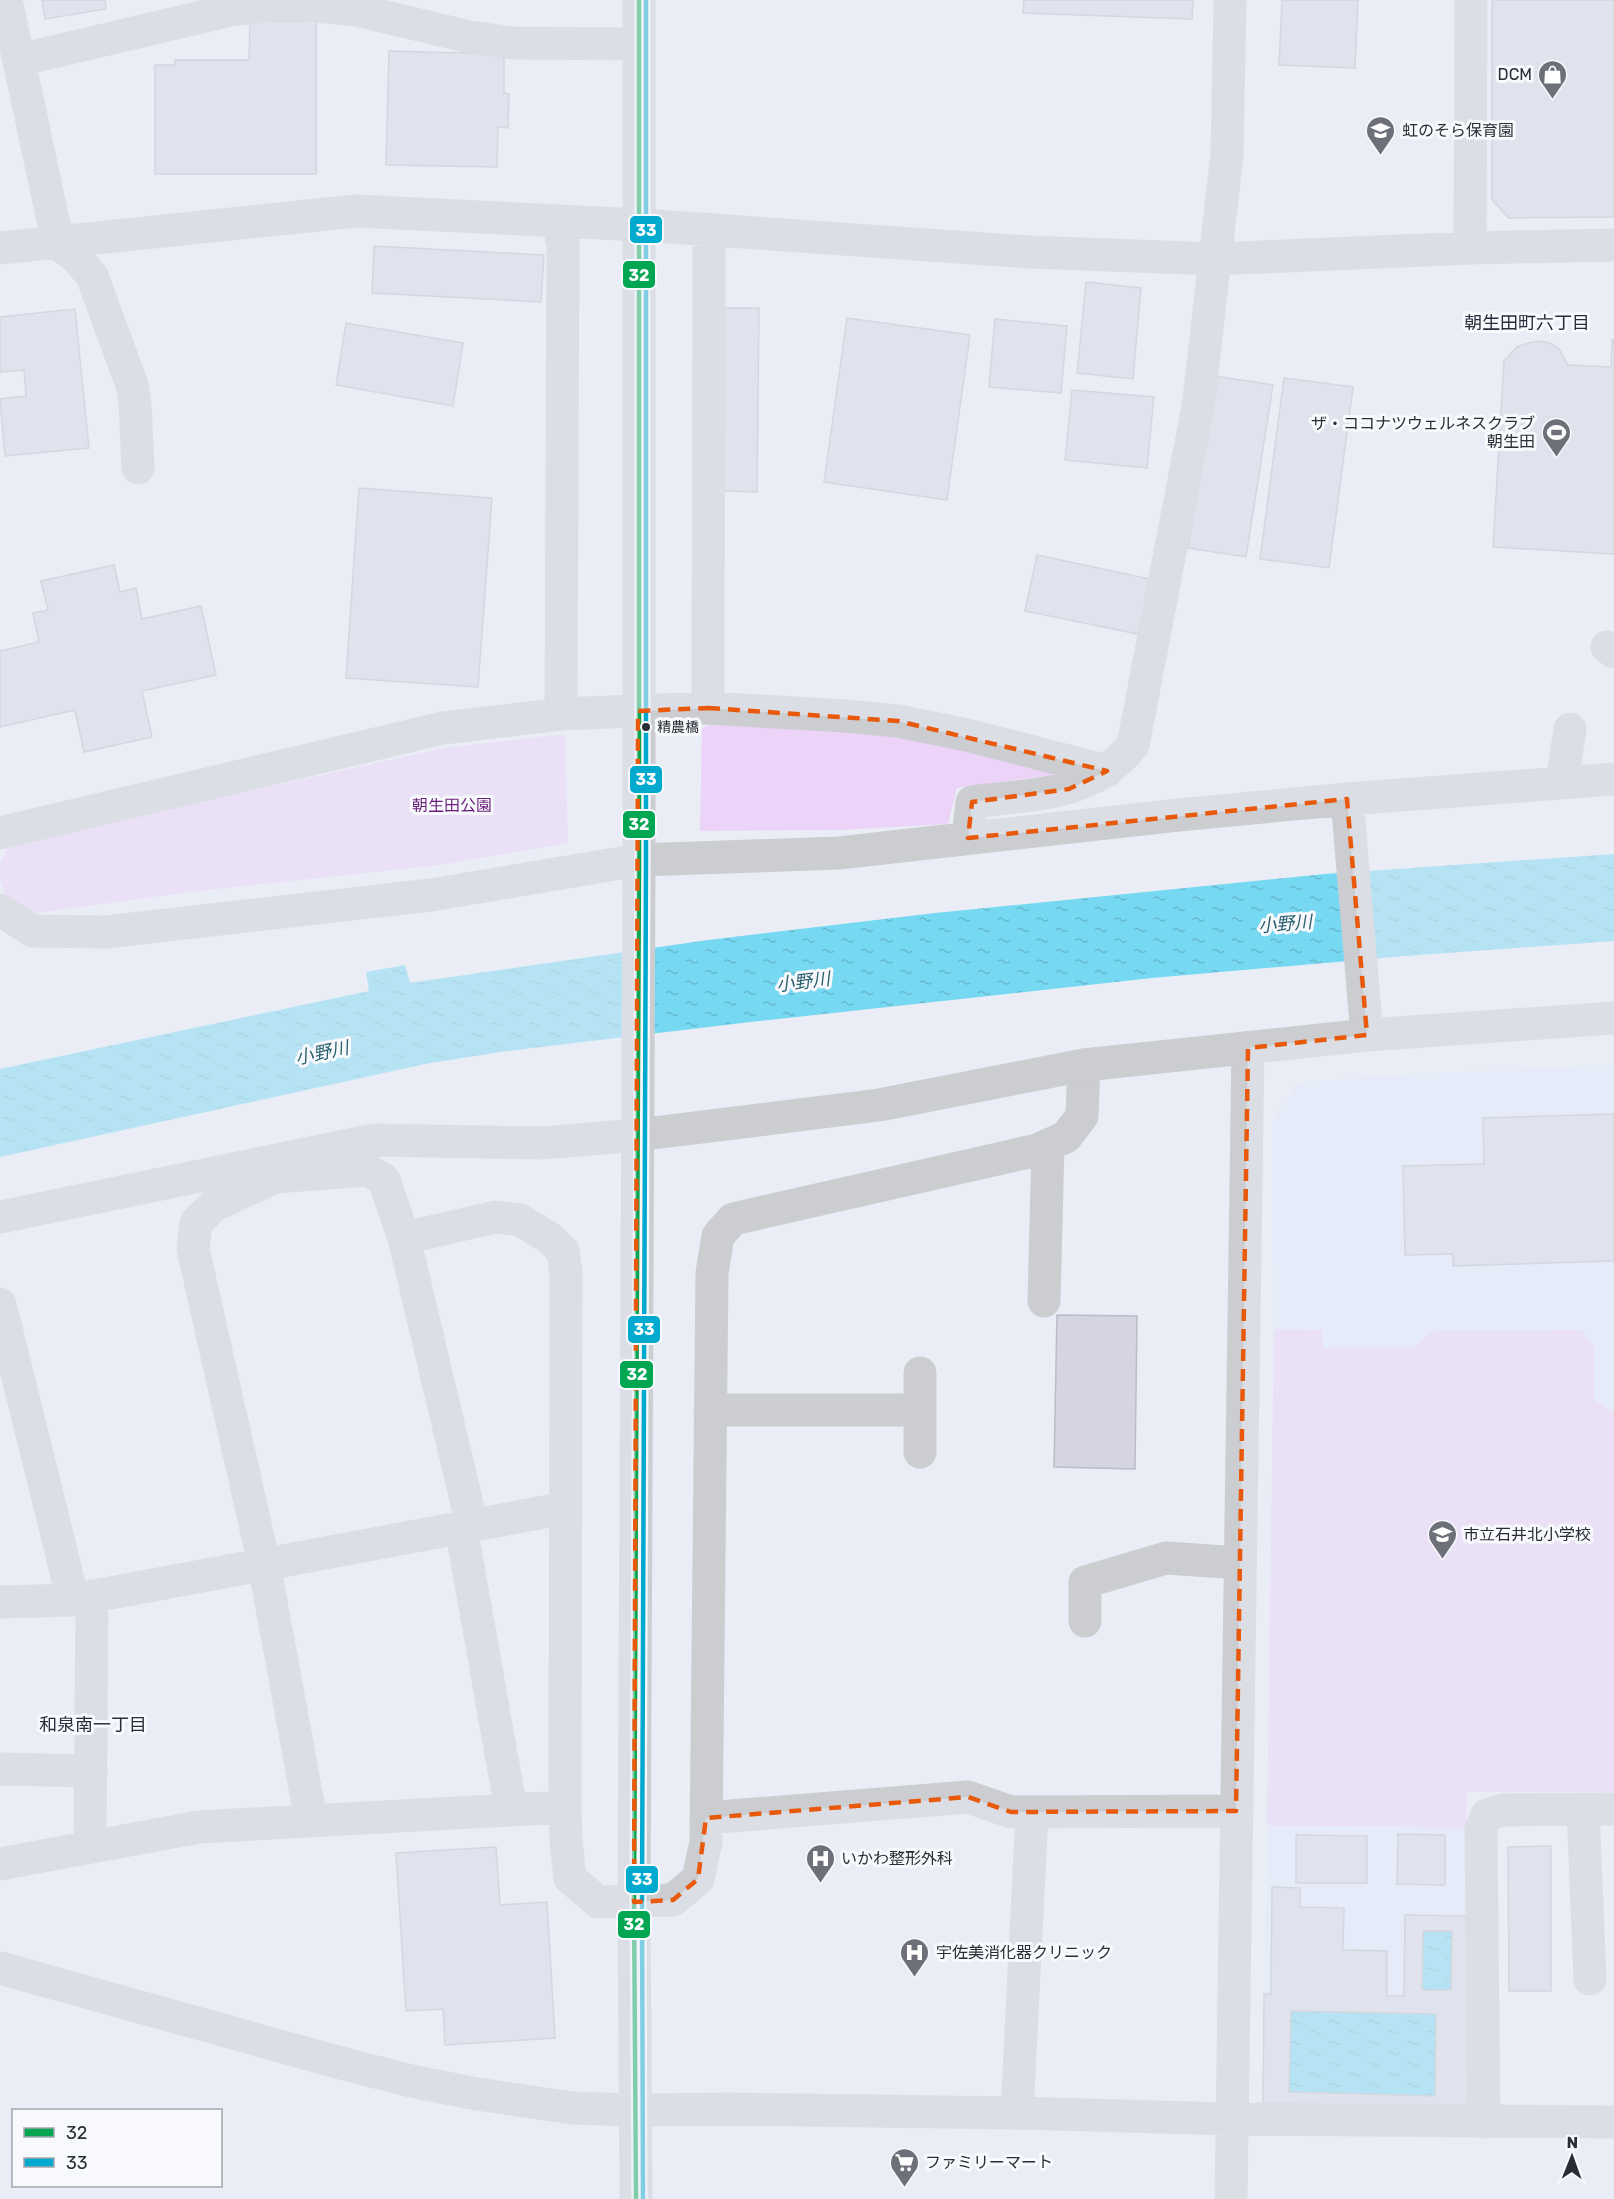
<svg xmlns="http://www.w3.org/2000/svg" width="1614" height="2199" viewBox="0 0 1614 2199" font-family="Rubik,'Noto Sans JP',sans-serif">
  <style>
    .built { fill: #e1e8fb }
    .green { fill: #ecd3f8 }
    .water { fill: url(#water-ripples) }
    .building { fill: #d5d4e3; stroke: #bcbcc4; stroke-width: 1.5; fill-rule: evenodd }
    .lines { fill: none; stroke-linecap: round; stroke-linejoin: round }
    .street { stroke: #cccdd0; stroke-width: 33 }
    .secondary { stroke: #cccdd0; stroke-width: 33 }
    .bus-1-casing { stroke: #f7f9fd; stroke-width: 9 }
    .bus-2-casing { stroke: #f7f9fd; stroke-width: 9 }
    .bus-1 { stroke: #00a651; stroke-width: 4.5 }
    .bus-2 { stroke: #00a9ce; stroke-width: 4.5 }
    .marked { fill: none; stroke: #e8590c; stroke-width: 4.5; stroke-dasharray: 12 8; stroke-linejoin: round }
    .bus-dot { fill: #2a2d35; stroke: #f7f9fd; stroke-width: 2 }
    .labels { text-anchor: middle; dominant-baseline: central; stroke-width: 6; stroke-linejoin: round; paint-order: stroke }
    .bus-label { font-size: 14px; fill: #2a2d35; stroke: #f7f9fd; text-anchor: start }
    .poi-label { font-size: 16px; fill: #2a2d35; stroke: #f7f9fd; text-anchor: start }
    .park-label { font-size: 16px; fill: #691f78; stroke: #f7f9fd }
    .neighbourhood-label { font-size: 18px; fill: #282d3c; stroke: #f7f9fd }
    .water-label { font-size: 18px; font-style: italic; fill: #2a606e; stroke: #f7f9fd }
    .line-badge { stroke: #f7f9fd; stroke-width: 2 }
    .badge-label { font-size: 16px; text-anchor: middle; font-weight: bold; fill: #fff }
  </style>
  <defs>
    <pattern id="water-ripples" width="26" height="14" patternUnits="userSpaceOnUse" patternTransform="scale(1.5)"><rect width="26" height="14" fill="#76d8f1"/><path d="M2 4q2-2 4 0t4 0M15 11q2-2 4 0t4 0" fill="none" stroke="#66bacf"/></pattern>
  </defs>
  <rect width="100%" height="100%" fill="#eaedf6"/>
  <!-- built -->
  <path class="built" d="M1614 1065V1792H1467L1466 1828 1475 2091 1465 2106 1263 2112 1274 1329 1272 1121 1299 1083 1383 1076Z"/>
  <!-- green -->
  <path class="green" d="M721 721 902 733 1061 774 957 788 948 824 841 830 700 831 702 728Z
    M565 734 568 843 441 865 198 891 37 913 5 894 0 880V864L9 844 444 748Z
    M1274 1329 1323 1330V1348L1416 1347 1433 1331 1582 1330 1594 1347V1399L1609 1411H1614V1792H1467L1466 1828 1267 1825Z"/>
  <!-- water -->
  <path class="water" d="M1614 854V941L1406 956 1152 978 742 1023 500 1052 425 1064 0 1157V1069L369 991 366 972 405 965 410 983 708 940 935 913 1325 874Z
    M1423 1931H1452L1451 1990H1422Z
    M1291 2011 1436 2014 1435 2096 1289 2092Z"/>
  <!-- building -->
  <path class="building" d="M42 0H105L106 9 45 19Z
    M1024 0H1193L1192 19 1023 13Z
    M1282 0H1358L1355 68 1279 65Z
    M1492 0H1614V217L1509 218 1492 200Z
    M250 21H316V174H155V65H175V60H249Z
    M389 51 504 54V93L509 94 508 128 498 127 497 167 386 165Z
    M374 246 544 255 541 302 372 293Z
    M1086 282 1141 288 1133 379 1077 373Z
    M724 308H759L757 492 722 491Z
    M75 309 89 448 5 456 0 399 26 396 24 370 0 372V317Z
    M847 318 970 335 947 500 824 482Z
    M995 319 1067 326 1061 393 989 387Z
    M346 323 463 343 453 406 336 385Z
    M1612 340H1614V554L1493 547 1504 361 1517 347 1528 343 1539 341 1550 343 1559 349 1568 365 1611 367Z
    M1215 376 1273 385 1246 557 1188 548Z
    M1284 378 1353 387 1329 568 1260 559Z
    M1072 390 1154 397 1147 468 1065 460Z
    M359 488 492 498 478 687 346 678Z
    M1037 555 1150 579 1138 634 1025 611Z
    M114 565 120 592 136 588 142 619 201 606 216 675 142 691 152 737 84 752 75 710 0 727V651L39 642 33 613 48 610 41 581Z
    M1614 1114V1261L1453 1266V1254L1405 1255 1403 1166 1484 1164 1483 1118Z
    M1057 1315 1137 1316 1135 1469 1054 1467Z
    M1398 1834 1445 1835V1885L1397 1884Z
    M1296 1835 1367 1836V1883H1296Z
    M1551 1846V1991H1509L1508 1847Z
    M496 1847 500 1905 547 1902 555 2038 445 2045 443 2009 406 2011 396 1853Z
    M1272 1887 1300 1888V1907L1344 1908 1343 1950 1387 1951V1996H1404L1405 1915 1466 1916 1475 2091 1465 2106 1263 2112 1264 1994H1271ZM1423 1931H1452L1451 1990H1422ZM1291 2011 1436 2014 1435 2096 1289 2092Z"/>
  <g class="lines">
    <!-- street -->
    <path class="street" d="M6 0 58 243 78 259 92 276 132 385 135 404 138 468
      M19 60 231 10 287 3 356 10 470 37 513 43 639 44
      M0 248 356 211 640 225 1030 252 1215 259 1227 155 1230 0
      M1470 248 1471 0
      M1607 647 1614 652
      M708 708 709 229
      M561 714 708 708 846 716 898 721 967 735 1107 771
      M1562 782 1570 729
      M1347 799 1367 1035
      M0 833 443 728 561 714 563 245 558 221
      M968 838 972 802C1033 794 1091 797 1133 745L1198 407 1215 259 1470 248 1614 245
      M0 910 33 931 106 932 431 895 639 860 839 853 1178 815 1347 799 1614 779
      M270 1163 275 1177 368 1170 384 1180 404 1238 496 1217 520 1220 548 1237 563 1251 566 1273 565 1807 566 1841 570 1878 598 1902 673 1900 698 1879 706 1842 712 1273 718 1236 733 1219 1037 1150 1066 1137 1082 1116 1084 1065
      M275 1177 213 1206 196 1223 193 1249 264 1564 311 1820
      M0 1217 374 1140 542 1143 637 1135
      M404 1238 472 1525
      M1044 1301 1048 1145
      M0 1304 73 1600
      M710 1410H920
      M920 1452V1373
      M461 1527 511 1810
      M0 1602 73 1600 566 1508
      M1085 1621V1582L1166 1558 1240 1563
      M0 1769 91 1771
      M1583 1809 1590 1979
      M706 1818 968 1797 1011 1812 1236 1811
      M90 1847 92 1596
      M0 1864 199 1827 565 1807
      M0 1968 337 2062 411 2081 477 2094 572 2108 636 2110 731 2109 1017 2113 1231 2119 1614 2122
      M1017 2113 1032 1813
      M1484 2122 1481 1829 1487 1815 1503 1810 1614 1809
      M1231 2199 1248 1048"/>
    <!-- secondary -->
    <path class="secondary" d="M637 1135 879 1105 1084 1065 1367 1035 1614 1018
      M636 2199 634 1902 639 860V0"/>
    <defs>
      <path id="bus-1" d="M636 2199 634 1902 639 860V0"/>
      <path id="bus-2" d="M643 2199 642 1902 646 860V0"/>
    </defs>
    <!-- bus-1 casing -->
    <use href="#bus-1" class="bus-1-casing"/>
    <!-- bus-2 casing -->
    <use href="#bus-2" class="bus-2-casing"/>
    <!-- bus-1 -->
    <use href="#bus-1" class="bus-1"/>
    <!-- bus-2 -->
    <use href="#bus-2" class="bus-2"/>
  </g>
  <!-- marked area -->
  <path d="M0 0H1614V2199H0ZM708 708 898 721 1107 771 1069 789 972 802 968 838 1347 799 1367 1035 1248 1048 1236 1811 1011 1812 968 1797 706 1818 698 1879 673 1900 634 1902 638 711Z" fill="#eaedf6" fill-opacity=".55" fill-rule="evenodd"/>
  <path class="marked" d="M708 708 898 721 1107 771 1069 789 972 802 968 838 1347 799 1367 1035 1248 1048 1236 1811 1011 1812 968 1797 706 1818 698 1879 673 1900 634 1902 638 711Z"/>
  <!-- icons -->
  <defs>
    <symbol id="shop-pin" viewBox="-11 -11 22 30"><path d="M0 17L-7.5 6A9.5 9.5 0 1 1 7.5 6Z" fill="#6d7079" stroke="#f7f9fd"/><path d="M-5-2.5h2.3a2.7 3.5 0 0 1 5.4 0H5L5.5 6h-11ZM-1.5-2.5h3a1.5 2.3 0 0 0-3 0Z" fill="#fff"/></symbol>
    <symbol id="school-pin" viewBox="-11 -11 22 30"><path d="M0 17L-7.5 6A9.5 9.5 0 1 1 7.5 6Z" fill="#6d7079" stroke="#f7f9fd"/><path d="M0-5L7-2L0 1L-7-2ZM-4 1L0 2.5L4 1V4Q0 6-4 4Z" fill="#fff"/></symbol>
    <symbol id="stadium-pin" viewBox="-11 -11 22 30"><path d="M0 17L-7.5 6A9.5 9.5 0 1 1 7.5 6Z" fill="#6d7079" stroke="#f7f9fd"/><path d="M0-5a6.5 5 0 1 0 0 10a6.5 5 0 1 0 0-10ZM-3.5-1.8h7v3.6h-7Z" fill="#fff"/></symbol>
    <symbol id="hospital-pin" viewBox="-11 -11 22 30"><path d="M0 17L-7.5 6A9.5 9.5 0 1 1 7.5 6Z" fill="#6d7079" stroke="#f7f9fd"/><path d="M-5-5h3v3.5h4V-5h3V5h-3V1.5h-4V5h-3Z" fill="#fff"/></symbol>
    <symbol id="supermarket-pin" viewBox="-11 -11 22 30"><path d="M0 17L-7.5 6A9.5 9.5 0 1 1 7.5 6Z" fill="#6d7079" stroke="#f7f9fd"/><path d="M-6-5.5h2.5l.6 2H6L4.5 2H-2.5L-4.4-4H-6ZM-1.5 3.2a1.3 1.3 0 1 0 .1 0ZM3 3.2a1.3 1.3 0 1 0 .1 0Z" fill="#fff"/></symbol>
  </defs>
  <g fill-rule="evenodd">
    <use href="#shop-pin" x="1536" y="58" width="33" height="45"/>
    <use href="#school-pin" x="1364" y="114" width="33" height="45"/>
    <use href="#stadium-pin" x="1540" y="416" width="33" height="45"/>
    <use href="#school-pin" x="1426" y="1518" width="33" height="45"/>
    <use href="#hospital-pin" x="804" y="1842" width="33" height="45"/>
    <use href="#hospital-pin" x="898" y="1936" width="33" height="45"/>
    <use href="#supermarket-pin" x="888" y="2146" width="33" height="45"/>
  </g>
  <!-- markers -->
  <circle class="bus-dot" cx="646" cy="727" r="5"/>
  <g class="labels">
    <!-- bus labels -->
    <g class="bus-label">
      <text x="657" y="727">精農橋</text>
    </g>
    <!-- poi labels -->
    <g class="poi-label">
      <text x="1532" y="74" text-anchor="end">DCM</text>
      <text x="1402" y="130">虹のそら保育園</text>
      <text x="1535" y="423" text-anchor="end">ザ・ココナツウェルネスクラブ<tspan x="1535" dy="18">朝生田</tspan></text>
      <text x="1463" y="1534">市立石井北小学校</text>
      <text x="841" y="1858">いかわ整形外科</text>
      <text x="936" y="1952">宇佐美消化器クリニック</text>
      <text x="925" y="2162">ファミリーマート</text>
    </g>
    <!-- park labels -->
    <g class="park-label">
      <text x="452" y="805">朝生田公園</text>
    </g>
    <!-- neighbourhood labels -->
    <g class="neighbourhood-label">
      <text x="1527" y="323">朝生田町六丁目</text>
      <text x="93" y="1725">和泉南一丁目</text>
    </g>
    <!-- water labels -->
    <g class="water-label">
      <text transform="translate(1285 924) rotate(-5)">小野川</text>
      <text transform="translate(803 982) rotate(-7)">小野川</text>
      <text transform="translate(322 1053) rotate(-12)">小野川</text>
    </g>
  </g>
  <g class="line-badge">
    <rect x="629" y="215" width="34" height="29" rx="6" fill="#00a9ce"/>
    <rect x="622" y="260" width="34" height="29" rx="6" fill="#00a651"/>
    <rect x="629" y="765" width="34" height="29" rx="6" fill="#00a9ce"/>
    <rect x="622" y="810" width="34" height="29" rx="6" fill="#00a651"/>
    <rect x="627" y="1315" width="34" height="29" rx="6" fill="#00a9ce"/>
    <rect x="619" y="1360" width="35" height="29" rx="6" fill="#00a651"/>
    <rect x="625" y="1865" width="34" height="29" rx="6" fill="#00a9ce"/>
    <rect x="617" y="1910" width="34" height="29" rx="6" fill="#00a651"/>
  </g>
  <g class="badge-label">
    <text x="646" y="236">33</text>
    <text x="639" y="281">32</text>
    <text x="646" y="785">33</text>
    <text x="639" y="830">32</text>
    <text x="644" y="1335">33</text>
    <text x="637" y="1380">32</text>
    <text x="642" y="1885">33</text>
    <text x="634" y="1930">32</text>
  </g>
  <!-- legend -->
  <rect x="12" y="2109" width="210" height="78" fill="#f7f9fd" stroke="#a5a7ad" stroke-width="1.5"/>
  <rect x="24" y="2128" width="30" height="9" fill="#00a651" stroke="#a5a7ad" stroke-width="1.5"/>
  <text x="66" y="2139" font-size="18" fill="#2a2d35">32</text>
  <rect x="24" y="2158" width="30" height="9" fill="#00a9ce" stroke="#a5a7ad" stroke-width="1.5"/>
  <text x="66" y="2169" font-size="18" fill="#2a2d35">33</text>
  <!-- north arrow -->
  <g transform="translate(1572 2157) rotate(1)" stroke="#f7f9fd" stroke-width="4.5" paint-order="stroke">
  <path d="M0-4.5L10 22L0 15L-10 22Z" fill="#2a2d35"/>
  <text y="-9" font-size="16" font-weight="bold" text-anchor="middle" fill="#2a2d35">N</text>
  </g>
</svg>
